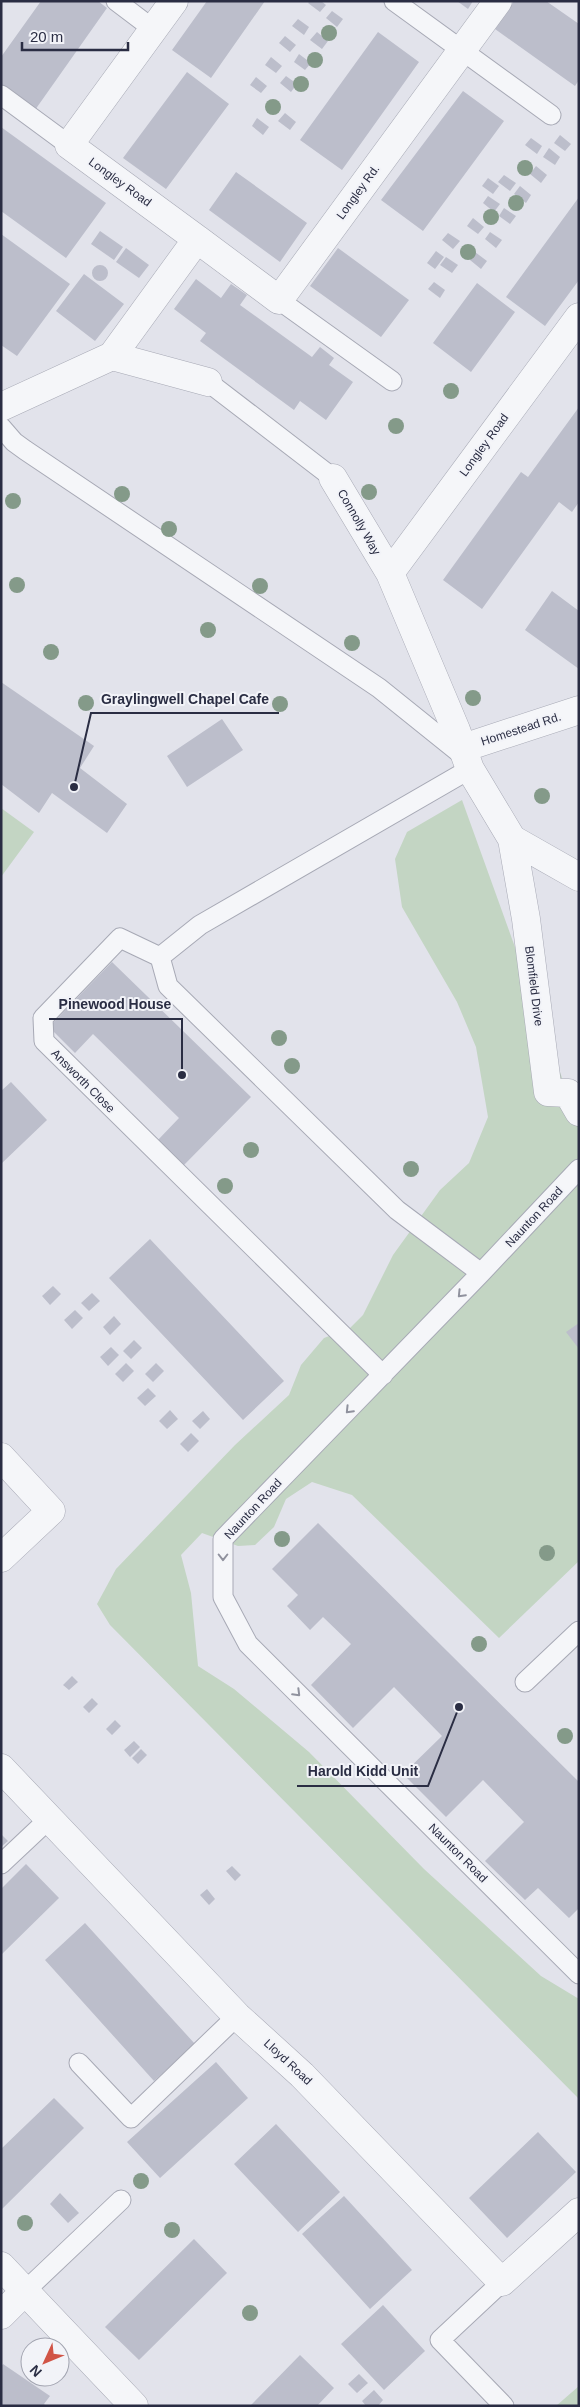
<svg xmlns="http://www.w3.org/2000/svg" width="580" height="2407" viewBox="0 0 580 2407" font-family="Helvetica,sans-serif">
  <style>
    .green { fill: #c3d5c3 }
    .building { fill: #bcbecb }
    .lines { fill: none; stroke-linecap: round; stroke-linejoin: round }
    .lane-casing { stroke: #a7a9b5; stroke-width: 21 }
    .street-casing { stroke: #a7a9b5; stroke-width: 29 }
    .lane { stroke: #f5f6f9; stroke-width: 19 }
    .street { stroke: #f5f6f9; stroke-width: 28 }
    .tree { fill: #849a89 }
    .oneway { stroke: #90929e }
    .labels { text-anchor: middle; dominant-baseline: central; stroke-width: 4; stroke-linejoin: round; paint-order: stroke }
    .street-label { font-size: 12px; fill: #2a2d43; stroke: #f2f3f8 }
    .leader { fill: none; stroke: #2a2d43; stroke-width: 2 }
    .callout-dot { fill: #2a2d43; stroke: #f2f3f8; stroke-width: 2 }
    .callout-label { font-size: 14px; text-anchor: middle; font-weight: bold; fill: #2a2d43; stroke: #f2f3f8; stroke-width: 4; stroke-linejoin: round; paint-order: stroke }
  </style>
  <rect width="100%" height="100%" fill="#e2e3eb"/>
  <!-- green -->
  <path class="green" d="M462 800 579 1125V1561L499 1638 352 1495 312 1482 286 1499 274 1527 255 1545 238 1546 202 1533 181 1555 191 1593 198 1666 234 1689 309 1752 424 1869 541 1976 579 1999V2099L110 1625 97 1604 116 1569 235 1445 289 1395 301 1365 324 1338 350 1328 363 1315 393 1255 440 1190 469 1163 488 1117 476 1047 457 1002 402 907 395 859 407 832Z
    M1 808 34 832 1 877Z
    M579 2386V2406H556Z"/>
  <!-- building -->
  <path class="building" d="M41 1H98L107 8 35 110 1 86V57Z
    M207 1H265L211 78 172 50Z
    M310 1H321L326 5 320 12 308 3Z
    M457 1H473L468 9Z
    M514 1H546L579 24V80L575 86 495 29Z
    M332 11 343 19 337 27 326 18Z
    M298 19 309 27 304 35 292 26Z
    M317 32 328 41 322 49 310 40Z
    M378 32 419 62 342 170 300 140Z
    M285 36 296 45 290 52 279 43Z
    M299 54 311 63 305 70 294 62Z
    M271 57 282 66 276 73 265 65Z
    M187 72 229 104 166 189 123 158Z
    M286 76 297 84 291 92 280 83Z
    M256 77 267 86 261 93 250 85Z
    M463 91 504 121 423 231 381 200Z
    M285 113 296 122 290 130 278 121Z
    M257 118 269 127 263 135 252 126Z
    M1 127 106 203 66 258 1 211Z
    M560 135 571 144 565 151 554 143Z
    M531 138 542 146 537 154 525 145Z
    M549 148 560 157 555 165 543 157Z
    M536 166 547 175 541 183 530 174Z
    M236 172 307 223 280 262 209 210Z
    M504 175 516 183 510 191 498 182Z
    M488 178 499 186 493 194 482 186Z
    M520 186 531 195 526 203 514 194Z
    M488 196 500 204 494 212 483 203Z
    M579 197V280L545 326 506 297Z
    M504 208 516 216 510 224 499 216Z
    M473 218 484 227 478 234 467 226Z
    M100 231 123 247 114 260 91 244Z
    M490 232 502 240 496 248 485 239Z
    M448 233 460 241 453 249 442 240Z
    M1 234 70 284 17 356 1 345Z
    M126 248 149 265 139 278 116 262Z
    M338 248 409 300 381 337 310 286Z
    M436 251 444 257 435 269 427 263Z
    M475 252 487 261 481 269 470 260Z
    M446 257 458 265 452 273 440 265Z
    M92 273a8 8 0 1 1 16 0a8 8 0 1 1-16 0Z
    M84 274 124 304 95 341 56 311Z
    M196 279 221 298 231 284 247 295 240 305 312 357 320 347 334 358 329 365 353 382 326 420 300 401 294 410 200 341 206 333 174 309Z
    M434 282 445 290 440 298 428 289Z
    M477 283 515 312 471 372 433 343Z
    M579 407V502L572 512 559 502 482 609 443 580 521 472 528 477Z
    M552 591 579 611V669L525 630Z
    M1 682 94 746 80 768 127 804 107 833 52 793 39 813 1 784Z
    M222 719 243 750 187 787 167 756Z
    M112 962 251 1097 183 1166 157 1141 179 1118 93 1034 75 1053 49 1027Z
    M11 1082 47 1120 1 1164V1091Z
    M150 1239 284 1381 243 1420 109 1278Z
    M53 1286 61 1294 50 1305 42 1296Z
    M92 1293 100 1301 89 1311 81 1303Z
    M75 1310 83 1318 72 1329 64 1320Z
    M114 1316 121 1324 110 1335 103 1327Z
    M579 1323V1349L566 1332Z
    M134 1340 142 1348 131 1359 123 1351Z
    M111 1347 119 1355 108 1366 100 1357Z
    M126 1363 134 1371 123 1382 115 1374Z
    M156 1363 164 1371 153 1382 145 1374Z
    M148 1388 156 1396 145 1406 137 1398Z
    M170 1410 178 1419 167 1429 159 1421Z
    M203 1411 210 1419 200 1429 192 1421Z
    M191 1433 199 1441 188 1452 180 1444Z
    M318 1523 579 1782V1908L569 1918 538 1888 525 1900 485 1861 524 1822 483 1780 446 1817 403 1774 442 1736 394 1687 353 1728 311 1685 351 1644 323 1617 310 1630 287 1606 298 1595 272 1569Z
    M72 1676 78 1682 69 1690 63 1685Z
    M92 1698 98 1704 89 1713 83 1707Z
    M115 1720 121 1726 112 1735 106 1729Z
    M134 1741 140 1747 130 1757 124 1750Z
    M141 1749 147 1755 138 1764 132 1758Z
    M1 1834 8 1841 1 1847Z
    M26 1864 59 1898 1 1955V1889Z
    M232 1866 241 1875 235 1881 226 1871Z
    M207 1889 215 1899 209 1905 200 1895Z
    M85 1923 195 2044 154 2081 45 1960Z
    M216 2062 248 2098 160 2178 127 2142Z
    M54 2098 84 2128 1 2210V2149Z
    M276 2124 340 2192 298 2232 234 2164Z
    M538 2132 576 2172 507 2238 469 2198Z
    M60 2193 79 2213 68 2223 50 2204Z
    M344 2196 412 2270 370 2309 302 2234Z
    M194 2239 227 2273 139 2360 105 2327Z
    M383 2305 425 2351 384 2390 341 2344Z
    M300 2355 334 2388 317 2406H250Z
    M3 2364 50 2396 44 2404 46 2406H1V2367Z
    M359 2374 368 2383 357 2393 348 2384Z
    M374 2390 383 2400 378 2406H366L362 2401Z"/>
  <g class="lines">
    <defs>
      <path id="lane" d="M116 1 153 29
        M394 1 551 115
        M1 95 69 145
        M279 300 392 381
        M208 382 333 478
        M1 427 14 442 25 450 379 688 466 758
        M160 957 200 925 470 769
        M579 1169 481 1273 223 1539V1597L248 1644 579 1974
        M383 1375 44 1041 43 1018 120 938 160 957 168 986 397 1210 481 1273
        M525 1682 579 1631
        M1 1864 50 1818
        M79 2063 131 2118 237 2016
        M502 2282 440 2340 504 2406
        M25 2291 121 2200"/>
      <path id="street" d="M197 239 279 300 498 1
        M112 356 197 239 69 145 174 1
        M1 407 112 356 208 382
        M333 478 390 573 456 730 470 769 512 839 579 877
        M390 573 579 317
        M463 748 579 710
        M512 839 526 919 548 1092 568 1093 579 1112
        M1 1457 51 1511 1 1558
        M1 1768 237 2016 302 2075 502 2282 579 2212
        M1 2266 134 2406
        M1 2315 25 2291"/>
    </defs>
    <!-- lane casing -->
    <use href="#lane" class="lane-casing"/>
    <!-- street casing -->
    <use href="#street" class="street-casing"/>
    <!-- lane -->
    <use href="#lane" class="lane"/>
    <!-- street -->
    <use href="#street" class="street"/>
  </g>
  <!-- trees -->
  <g class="tree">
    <circle cx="329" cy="33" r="8"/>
    <circle cx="315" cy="60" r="8"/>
    <circle cx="301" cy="84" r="8"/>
    <circle cx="273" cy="107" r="8"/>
    <circle cx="525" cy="168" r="8"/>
    <circle cx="516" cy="203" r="8"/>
    <circle cx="491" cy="217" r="8"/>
    <circle cx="468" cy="252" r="8"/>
    <circle cx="451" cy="391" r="8"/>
    <circle cx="396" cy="426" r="8"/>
    <circle cx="369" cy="492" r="8"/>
    <circle cx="122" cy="494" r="8"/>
    <circle cx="13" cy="501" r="8"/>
    <circle cx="169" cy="529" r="8"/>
    <circle cx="17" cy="585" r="8"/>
    <circle cx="260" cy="586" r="8"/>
    <circle cx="208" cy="630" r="8"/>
    <circle cx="352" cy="643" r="8"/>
    <circle cx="51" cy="652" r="8"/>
    <circle cx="473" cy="698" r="8"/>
    <circle cx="86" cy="703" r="8"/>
    <circle cx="280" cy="704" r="8"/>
    <circle cx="542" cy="796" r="8"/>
    <circle cx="279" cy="1038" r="8"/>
    <circle cx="292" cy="1066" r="8"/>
    <circle cx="251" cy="1150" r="8"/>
    <circle cx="411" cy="1169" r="8"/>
    <circle cx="225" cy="1186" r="8"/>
    <circle cx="282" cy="1539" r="8"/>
    <circle cx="547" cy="1553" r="8"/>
    <circle cx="479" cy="1644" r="8"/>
    <circle cx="565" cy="1736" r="8"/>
    <circle cx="141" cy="2181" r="8"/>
    <circle cx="25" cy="2223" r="8"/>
    <circle cx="172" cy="2230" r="8"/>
    <circle cx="250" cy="2313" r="8"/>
  </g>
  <!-- one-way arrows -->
  <defs><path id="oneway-chevron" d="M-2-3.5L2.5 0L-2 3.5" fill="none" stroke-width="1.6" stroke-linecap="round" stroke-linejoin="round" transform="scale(1.25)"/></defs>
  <g class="oneway">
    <use href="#oneway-chevron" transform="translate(461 1294) rotate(134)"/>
    <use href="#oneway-chevron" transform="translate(349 1410) rotate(134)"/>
    <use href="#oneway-chevron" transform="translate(223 1557) rotate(90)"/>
    <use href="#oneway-chevron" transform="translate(297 1693) rotate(45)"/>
  </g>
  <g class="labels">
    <!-- street labels -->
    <g class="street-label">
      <text transform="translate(120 182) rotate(36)">Longley Road</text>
      <text transform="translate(358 192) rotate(-54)">Longley Rd.</text>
      <text transform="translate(484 445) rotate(-54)">Longley Road</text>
      <text transform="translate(359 522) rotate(60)">Connolly Way</text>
      <text transform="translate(521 729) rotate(-18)">Homestead Rd.</text>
      <text transform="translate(534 986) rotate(83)">Blomfield Drive</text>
      <text transform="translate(83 1081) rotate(45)">Answorth Close</text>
      <text transform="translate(534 1217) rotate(-47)">Naunton Road</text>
      <text transform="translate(253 1509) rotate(-47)">Naunton Road</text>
      <text transform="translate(458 1853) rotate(45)">Naunton Road</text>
      <text transform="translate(288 2062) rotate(43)">Lloyd Road</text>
    </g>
  </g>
  <!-- callouts -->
  <path class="leader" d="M74 787L91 713H279M182 1075L182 1019H49M459 1707L428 1786H297"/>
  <g class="callout-dot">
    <circle cx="74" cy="787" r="5"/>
    <circle cx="182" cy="1075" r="5"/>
    <circle cx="459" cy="1707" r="5"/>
  </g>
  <g class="callout-label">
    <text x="185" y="704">Graylingwell Chapel Cafe</text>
    <text x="115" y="1009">Pinewood House</text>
    <text x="363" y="1776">Harold Kidd Unit</text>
  </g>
  <!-- border -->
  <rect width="580" height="2407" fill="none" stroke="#2a2d43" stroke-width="5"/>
  <!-- north arrow -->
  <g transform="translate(45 2362) rotate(226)"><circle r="24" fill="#f2f3f8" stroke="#a2a4b0"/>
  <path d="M0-4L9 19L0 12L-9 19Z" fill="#d15446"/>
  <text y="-8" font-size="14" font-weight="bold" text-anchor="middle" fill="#2a2d43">N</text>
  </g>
  <!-- scale -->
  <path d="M22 42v8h106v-8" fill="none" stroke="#2a2d43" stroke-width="2.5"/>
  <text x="30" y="42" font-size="15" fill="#2a2d43" stroke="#f2f3f8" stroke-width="4" paint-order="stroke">20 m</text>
</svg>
